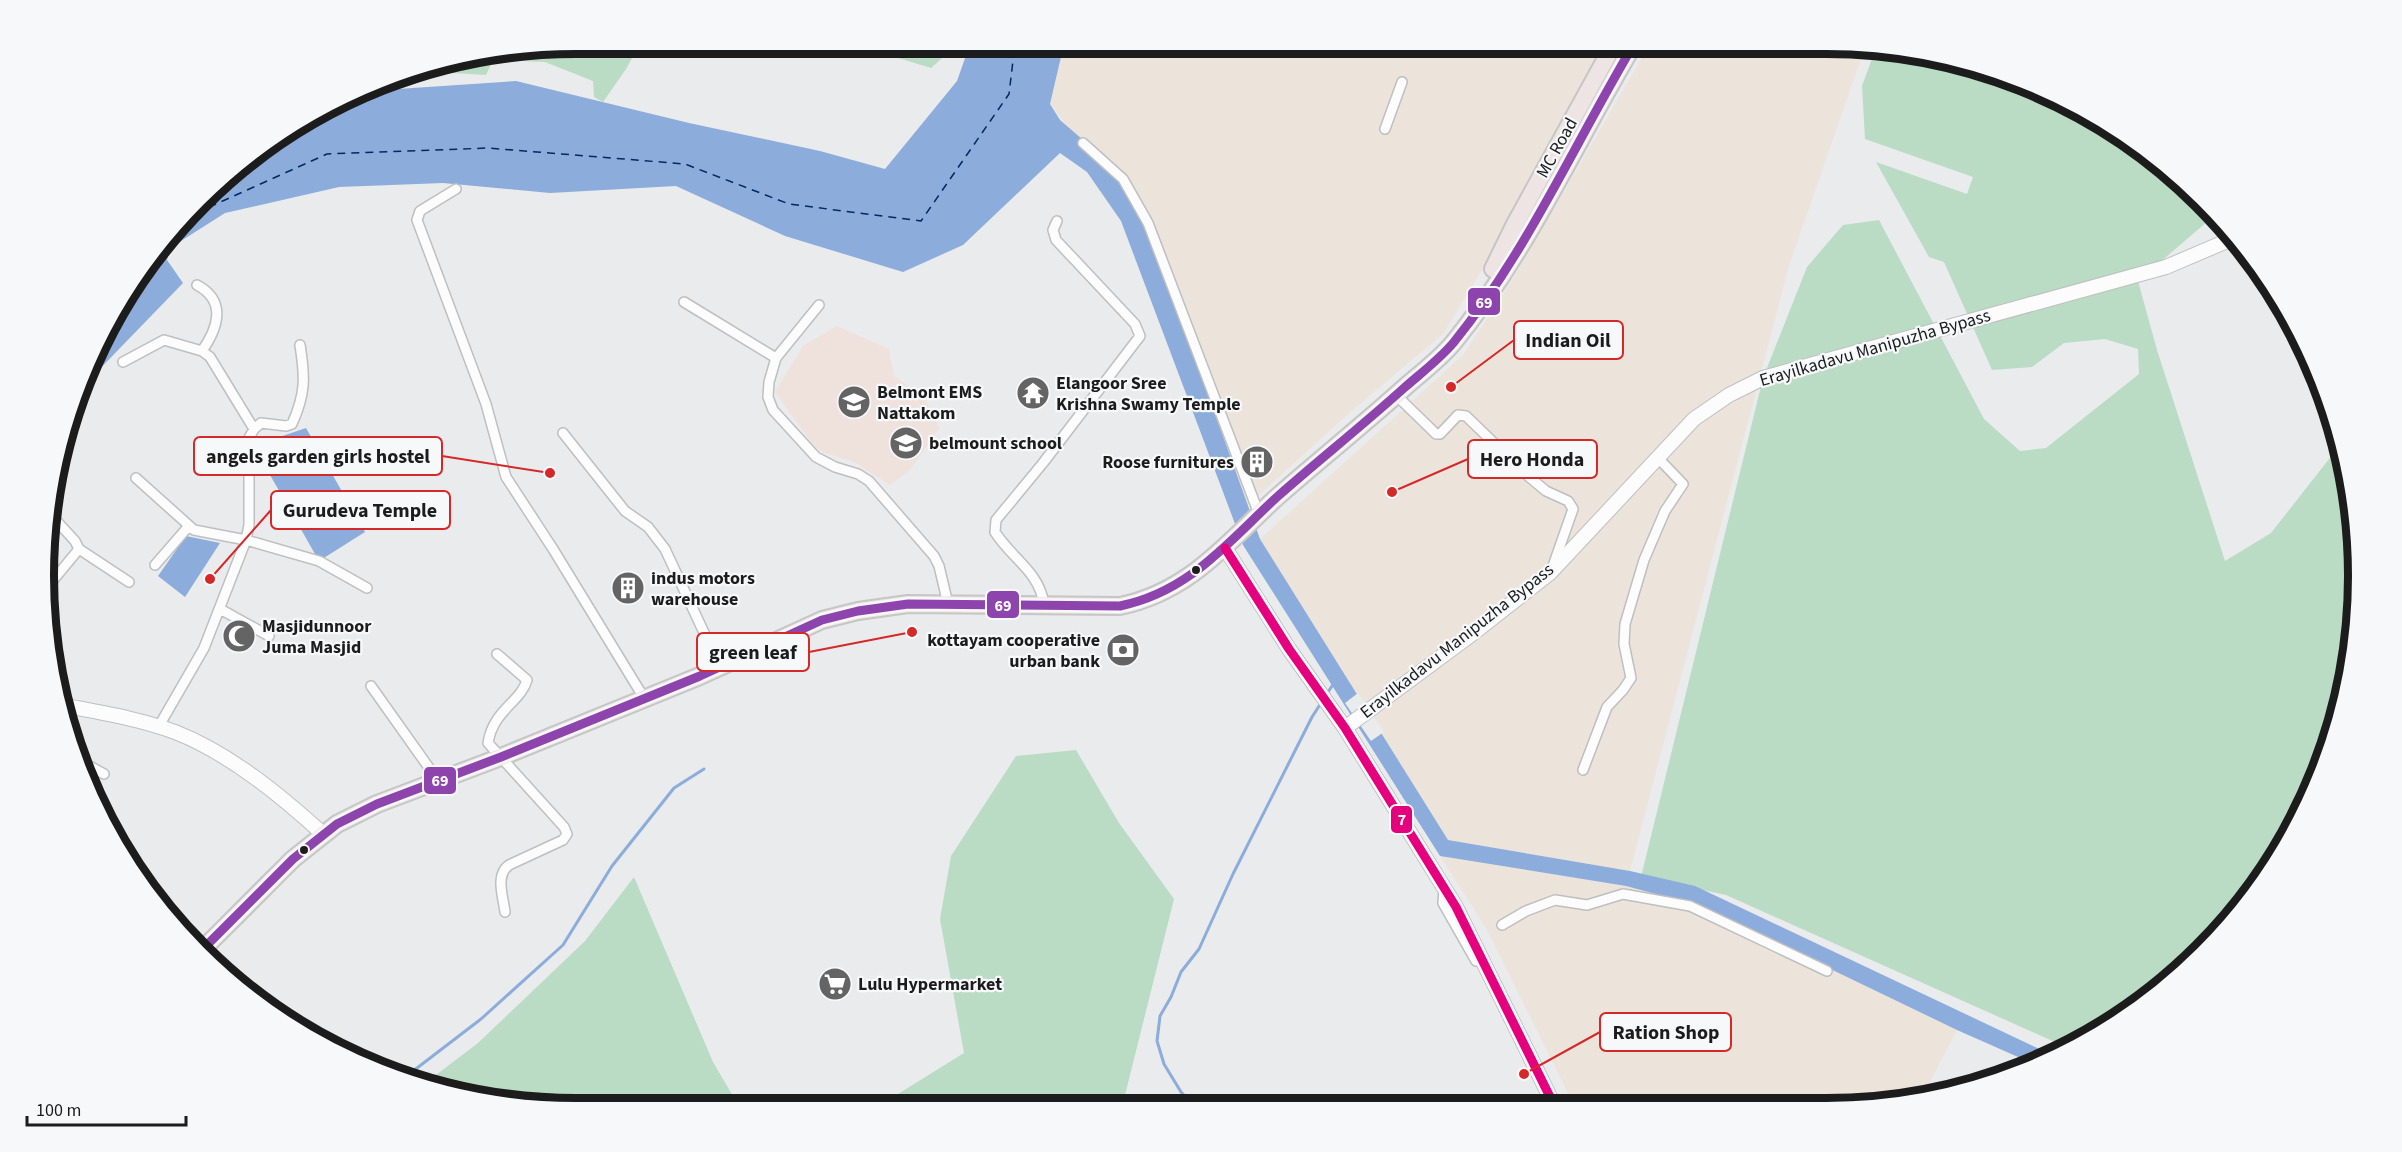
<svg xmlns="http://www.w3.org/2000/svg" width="2402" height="1152" viewBox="0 0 2402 1152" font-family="'Source Sans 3',sans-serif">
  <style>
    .industrial { fill: #ece4da }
    .education { fill: #efe2dd }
    .green { fill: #badcc4 }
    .water { fill: #8cacdb }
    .pier { fill: #eaebec }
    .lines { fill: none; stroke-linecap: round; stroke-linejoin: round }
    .stream { stroke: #8cacdb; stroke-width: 3 }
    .ferry { stroke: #002a64; stroke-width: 1.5; stroke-dasharray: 8 6; stroke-linecap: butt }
    .street-casing { stroke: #bebfc0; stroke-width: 12 }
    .secondary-casing { stroke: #bebfc0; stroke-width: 16 }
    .highway-casing { stroke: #c6c6c6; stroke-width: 20 }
    .street { stroke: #fcfcfc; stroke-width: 9 }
    .secondary { stroke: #fcfcfc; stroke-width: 14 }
    .highway { stroke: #eee4e3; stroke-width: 16 }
    .bus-1-casing { stroke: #f6f8fa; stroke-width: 14 }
    .bus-2-casing { stroke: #f6f8fa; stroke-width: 14 }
    .bus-1 { stroke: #8e44ad; stroke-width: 9 }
    .bus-2 { stroke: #e5007d; stroke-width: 9 }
    .bus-dot { fill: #1c1c1d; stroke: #f6f8fa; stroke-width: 2 }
    .labels { text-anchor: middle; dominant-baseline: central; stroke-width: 4.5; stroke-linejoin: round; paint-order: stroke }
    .street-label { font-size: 18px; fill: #1c1c1d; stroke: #f6f8fa }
    .poi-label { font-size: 18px; font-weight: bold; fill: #1c1c1d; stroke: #f6f8fa; text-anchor: start }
    .rim { fill: none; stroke: #1c1c1d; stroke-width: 8 }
    .leader { fill: none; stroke: #d62828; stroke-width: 2 }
    .callout-dot { fill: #d62828; stroke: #f6f8fa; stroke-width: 2 }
    .callout { fill: #f6f8fa; stroke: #d62828; stroke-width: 2 }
    .callout-label { font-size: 20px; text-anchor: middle; font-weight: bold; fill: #1c1c1d }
    .line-badge { stroke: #f6f8fa; stroke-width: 2 }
    .badge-label { font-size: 16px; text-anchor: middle; font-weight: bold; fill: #fff }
  </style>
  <rect width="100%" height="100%" fill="#eaebec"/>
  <!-- industrial -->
  <path class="industrial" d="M1064 44H1609L1519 209 1443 334 1348 414 1248 505 1157 253 1050 103Z
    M1650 44H1826L1865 47 1789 266 1630 871 1448 840 1260 539 1463 355 1513 279Z
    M1440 856 1626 886 1700 906 1957 1030 1922 1097 1896 1104 1574 1105 1486 928Z"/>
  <!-- education -->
  <path class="education" d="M837 326 889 349 894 376 925 398 939 428 910 470 890 485 854 462 822 452 811 442 775 392 803 346Z"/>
  <!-- green -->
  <path class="green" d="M576 44H640L626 69 603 102 594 97 593 81 545 62 493 60 486 75 453 73V64Z
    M667 44H822C775 48 712 56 667 44Z
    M852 44H958L931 68Z
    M1876 48 1930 54 2030 84 2122 133 2203 200 2215 215 2138 281 2157 350 2225 561 2271 533 2340 445 2348 472 2358 576 2348 680 2318 780 2249 900 2150 998 2066 1047 1726 895 1641 877 1763 378 1807 267 1843 225 1879 220 1984 419 2020 451 2046 448 2139 374 2138 349 2105 339 2064 343 2032 367 1992 370 1944 262 1929 257 1876 162 1967 194 1973 177 1865 139 1862 86Z
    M1076 750 1119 823 1174 899 1125 1095 1133 1107H877L964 1053 940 919 951 856 1016 756Z
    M634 877 713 1062 740 1108H576L472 1098 424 1084 478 1043 585 941Z"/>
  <!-- water -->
  <path class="water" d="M970 44H1064L1050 104 1060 120 1112 165 1131 191 1157 253 1260 539 1448 840 1630 871 1695 886 2052 1055 2036 1065 1957 1030 1700 906 1626 886 1440 856 1243 545 1121 221 1087 172 1060 153 963 245 903 272 785 236 676 186 550 193 443 183 339 187 225 213 170 248 167 260 183 283 91 378 80 384 84 372 133 280 252 154 368 91 516 81 689 123 820 151 885 169 957 81Z
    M306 428 365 532 319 561 249 438 259 444Z
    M186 536 220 543 185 597 158 576Z"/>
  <!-- pier -->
  <path class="pier" d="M1358 693 1384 732 1371 741 1345 703Z"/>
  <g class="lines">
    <!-- stream -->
    <path class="stream" d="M1326 695 1334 683
      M404 1078 481 1019 563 945 612 866 674 788 704 769
      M1182 1106 1190 1103
      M1194 1106 1181 1092 1164 1064 1157 1041 1160 1016 1171 997 1181 972 1199 949 1233 874 1312 717 1321 703"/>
    <!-- ferry -->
    <path class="ferry" d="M196 213 327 154 488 148 685 164 789 204 921 221 1009 94 1015 44"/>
    <defs>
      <path id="street" d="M1385 129 1402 82
        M1083 143 1123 179 1148 223 1259 514
        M456 189 420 211 417 220 486 404 506 477 553 549 644 698
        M197 285C227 301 218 328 202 351
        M684 302 776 358
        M819 305 776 358 769 382 768 397 773 410 816 457 835 467 858 474 869 481 934 556 939 566 948 604
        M123 362 164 340 202 351 210 357 254 429
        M1396 395 1436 434H1440L1458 415 1466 416 1528 476 1546 491 1568 501 1573 509 1553 566
        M563 433 625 511 648 527 665 549 720 667
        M136 478 194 530 246 540 319 561 367 588
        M52 516 75 541 79 549 129 582
        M155 565 188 527
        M50 584 79 549
        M1044 605C1040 572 1012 559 995 532L996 520 1043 463 1140 336 1135 324 1056 240 1053 230 1057 221
        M220 609 269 636
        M497 654 527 680C521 702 493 710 488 743L564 827 567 834 563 840 509 865C495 875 503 896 505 912
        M371 686 432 772 436 780
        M159 726 204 648 246 540 249 525V438L254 429 261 423 286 426 292 424C306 393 305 377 300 345
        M84 763 104 774
        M1583 770 1607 707 1623 690 1631 678 1624 644 1625 624 1644 560 1665 511 1683 484 1658 458
        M1444 889 1443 903 1476 961
        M1502 925 1526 911 1555 900 1587 905 1623 894 1690 906 1827 971"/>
      <path id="secondary" d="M1225 548 1289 649 1345 728 1456 907 1554 1105
        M66 706C103 713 140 719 175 732 229 753 280 795 323 834
        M1345 728 1476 631 1550 573 1694 419 1729 395 1763 378 2166 267 2234 238"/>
      <path id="highway" d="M1493 269 1515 224 1614 44
        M201 951 293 859 337 824 377 804 501 757 700 676 822 620 858 611 908 604 1120 606C1189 592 1227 543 1277 497 1319 460 1363 425 1404 388 1421 373 1440 359 1454 342 1527 252 1575 143 1634 44"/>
    </defs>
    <!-- street casing -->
    <use href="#street" class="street-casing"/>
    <!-- secondary casing -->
    <use href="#secondary" class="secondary-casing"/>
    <!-- highway casing -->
    <use href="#highway" class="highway-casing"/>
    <!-- street -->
    <use href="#street" class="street"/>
    <!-- secondary -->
    <use href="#secondary" class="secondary"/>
    <!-- highway -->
    <use href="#highway" class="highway"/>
    <defs>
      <path id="bus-1" d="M201 951 293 859 337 824 377 804 501 757 700 676 822 620 858 611 908 604 1120 606C1189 592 1227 543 1277 497 1319 460 1363 425 1404 388 1421 373 1440 359 1454 342 1527 252 1575 143 1634 44"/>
      <path id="bus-2" d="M1225 548 1289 649 1345 728 1456 907 1554 1105"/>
    </defs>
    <!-- bus-1 casing -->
    <use href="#bus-1" class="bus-1-casing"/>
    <!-- bus-2 casing -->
    <use href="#bus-2" class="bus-2-casing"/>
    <!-- bus-1 -->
    <use href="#bus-1" class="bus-1"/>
    <!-- bus-2 -->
    <use href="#bus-2" class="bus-2"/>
  </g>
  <!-- icons -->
  <defs>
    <symbol id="temple-disc" viewBox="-11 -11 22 22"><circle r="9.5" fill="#646465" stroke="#f6f8fa"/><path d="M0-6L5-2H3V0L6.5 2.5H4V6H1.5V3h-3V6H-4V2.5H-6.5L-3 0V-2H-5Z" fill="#fff"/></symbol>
    <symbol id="school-disc" viewBox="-11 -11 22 22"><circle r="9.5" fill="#646465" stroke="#f6f8fa"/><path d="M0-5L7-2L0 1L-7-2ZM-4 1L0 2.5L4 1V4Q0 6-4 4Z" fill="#fff"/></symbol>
    <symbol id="building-disc" viewBox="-11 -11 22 22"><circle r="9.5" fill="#646465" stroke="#f6f8fa"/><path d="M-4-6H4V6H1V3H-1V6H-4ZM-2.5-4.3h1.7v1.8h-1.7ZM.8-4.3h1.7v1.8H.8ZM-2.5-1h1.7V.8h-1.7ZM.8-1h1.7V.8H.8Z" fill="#fff"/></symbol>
    <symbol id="mosque-disc" viewBox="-11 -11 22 22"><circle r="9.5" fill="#646465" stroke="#f6f8fa"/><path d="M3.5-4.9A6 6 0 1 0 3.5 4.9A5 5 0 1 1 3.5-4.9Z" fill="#fff"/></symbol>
    <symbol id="bank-disc" viewBox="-11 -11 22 22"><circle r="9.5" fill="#646465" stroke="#f6f8fa"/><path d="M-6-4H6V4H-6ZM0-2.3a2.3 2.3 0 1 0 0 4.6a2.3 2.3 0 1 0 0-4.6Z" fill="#fff"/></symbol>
    <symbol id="supermarket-disc" viewBox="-11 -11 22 22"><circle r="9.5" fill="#646465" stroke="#f6f8fa"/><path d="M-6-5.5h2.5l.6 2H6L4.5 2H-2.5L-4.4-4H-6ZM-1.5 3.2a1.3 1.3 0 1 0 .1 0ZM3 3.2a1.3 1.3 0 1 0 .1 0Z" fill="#fff"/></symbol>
  </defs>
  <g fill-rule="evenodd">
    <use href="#temple-disc" x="1014" y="374" width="38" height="38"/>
    <use href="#school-disc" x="835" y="383" width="38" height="38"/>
    <use href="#school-disc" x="887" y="424" width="38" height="38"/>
    <use href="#building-disc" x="1238" y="443" width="38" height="38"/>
    <use href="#building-disc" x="609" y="569" width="38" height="38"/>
    <use href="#mosque-disc" x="220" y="617" width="38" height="38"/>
    <use href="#bank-disc" x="1104" y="631" width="38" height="38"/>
    <use href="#supermarket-disc" x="816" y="965" width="38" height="38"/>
  </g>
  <!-- markers -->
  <g class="bus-dot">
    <circle cx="1196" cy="570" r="5"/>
    <circle cx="304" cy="850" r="5"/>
  </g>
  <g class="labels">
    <!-- street labels -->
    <g class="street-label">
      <text transform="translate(1557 148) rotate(-61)">MC Road</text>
      <text transform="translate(1875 348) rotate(-16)">Erayilkadavu Manipuzha Bypass</text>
      <text transform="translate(1457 641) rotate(-38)">Erayilkadavu Manipuzha Bypass</text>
    </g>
    <!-- poi labels -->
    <g class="poi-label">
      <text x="1056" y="383">Elangoor Sree<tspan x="1056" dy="21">Krishna Swamy Temple</tspan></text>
      <text x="877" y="392">Belmont EMS<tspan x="877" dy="21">Nattakom</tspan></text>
      <text x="929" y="443">belmount school</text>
      <text x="1234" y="462" text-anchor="end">Roose furnitures</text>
      <text x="651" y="578">indus motors<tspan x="651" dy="21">warehouse</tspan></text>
      <text x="262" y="626">Masjidunnoor<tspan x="262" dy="21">Juma Masjid</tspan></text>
      <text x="1100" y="640" text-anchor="end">kottayam cooperative<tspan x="1100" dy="21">urban bank</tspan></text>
      <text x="858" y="984">Lulu Hypermarket</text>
    </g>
  </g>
  <!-- crop -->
  <path d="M0 0H2402V1152H0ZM576 54H1826A522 522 0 0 1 2348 576V576A522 522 0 0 1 1826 1098H576A522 522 0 0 1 54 576V576A522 522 0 0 1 576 54Z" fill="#f6f8fa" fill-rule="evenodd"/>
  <path class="rim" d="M576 54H1826A522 522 0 0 1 2348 576V576A522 522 0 0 1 1826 1098H576A522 522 0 0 1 54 576V576A522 522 0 0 1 576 54Z"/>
  <!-- callouts -->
  <path class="leader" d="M1451 387L1514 340M550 473L442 456M1392 492L1468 459M210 579L271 510M912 632L809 652M1524 1074L1600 1032"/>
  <g class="callout-dot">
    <circle cx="1451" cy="387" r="6"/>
    <circle cx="550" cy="473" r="6"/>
    <circle cx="1392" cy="492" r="6"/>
    <circle cx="210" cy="579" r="6"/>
    <circle cx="912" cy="632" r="6"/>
    <circle cx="1524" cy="1074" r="6"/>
  </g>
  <g class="callout">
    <rect x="1514" y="321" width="109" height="38" rx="6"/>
    <rect x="194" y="437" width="248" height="38" rx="6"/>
    <rect x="1468" y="440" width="129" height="38" rx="6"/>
    <rect x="271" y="491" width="179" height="38" rx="6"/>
    <rect x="697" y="633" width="112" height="38" rx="6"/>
    <rect x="1600" y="1013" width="131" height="38" rx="6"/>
  </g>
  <g class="callout-label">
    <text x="1568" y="347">Indian Oil</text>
    <text x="318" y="463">angels garden girls hostel</text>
    <text x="1532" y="466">Hero Honda</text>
    <text x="360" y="517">Gurudeva Temple</text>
    <text x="753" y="659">green leaf</text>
    <text x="1666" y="1039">Ration Shop</text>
  </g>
  <g class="line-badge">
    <rect x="1467" y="287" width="34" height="29" rx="6" fill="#8e44ad"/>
    <rect x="986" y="590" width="34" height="29" rx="6" fill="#8e44ad"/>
    <rect x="423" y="766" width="34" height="29" rx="6" fill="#8e44ad"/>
    <rect x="1390" y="805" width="23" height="29" rx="6" fill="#e5007d"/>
  </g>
  <g class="badge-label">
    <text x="1484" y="308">69</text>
    <text x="1003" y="611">69</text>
    <text x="440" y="786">69</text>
    <text x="1402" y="825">7</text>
  </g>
  <!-- scale -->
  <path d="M27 1116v9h159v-9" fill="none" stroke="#1c1c1d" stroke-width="3"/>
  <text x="36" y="1116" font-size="18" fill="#1c1c1d" stroke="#f6f8fa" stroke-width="4.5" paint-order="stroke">100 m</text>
</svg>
